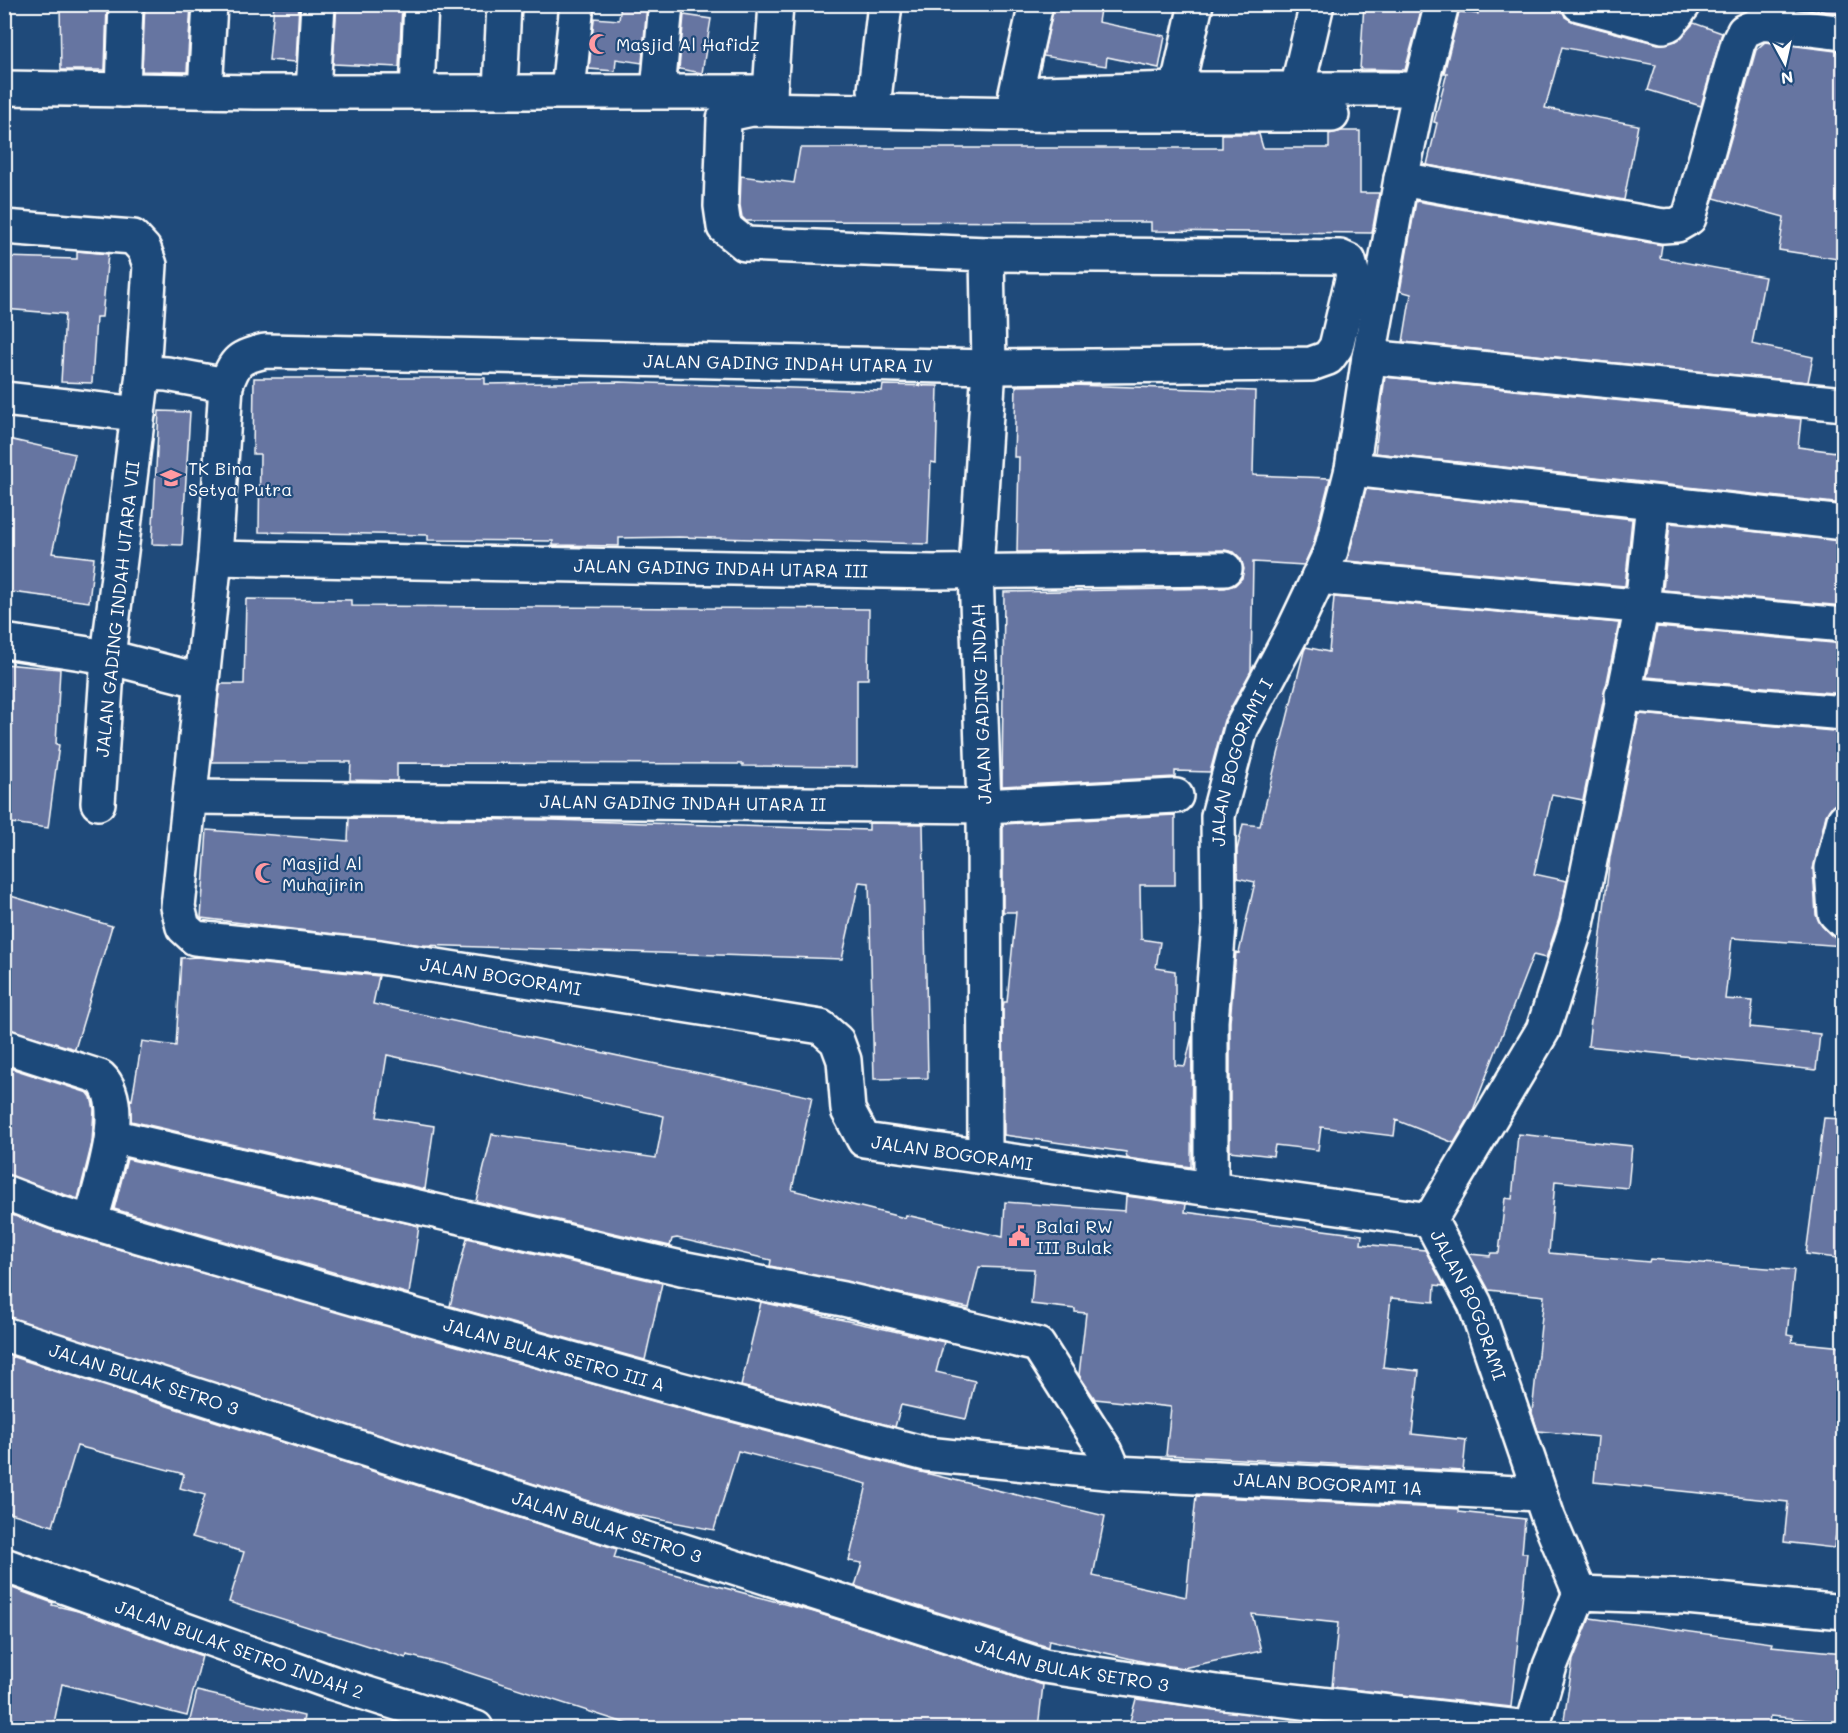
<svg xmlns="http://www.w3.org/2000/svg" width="1848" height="1733" viewBox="0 0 1848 1733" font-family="Mali,sans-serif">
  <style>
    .building { fill: #6674a1; stroke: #fff; stroke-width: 1.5 }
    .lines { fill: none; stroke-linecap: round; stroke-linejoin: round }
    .street-casing { stroke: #fff; stroke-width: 38 }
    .street { stroke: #1f4a7a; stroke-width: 33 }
    .labels { text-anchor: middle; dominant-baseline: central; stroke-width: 4.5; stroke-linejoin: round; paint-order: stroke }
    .poi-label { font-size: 18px; fill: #fff; stroke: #1f4a7a; text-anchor: start }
    .street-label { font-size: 18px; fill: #fff; stroke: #1f4a7a }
  </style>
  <rect width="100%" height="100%" fill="#1f4a7a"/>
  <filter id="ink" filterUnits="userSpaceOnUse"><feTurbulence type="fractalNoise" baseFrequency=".0167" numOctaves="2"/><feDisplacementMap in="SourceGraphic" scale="12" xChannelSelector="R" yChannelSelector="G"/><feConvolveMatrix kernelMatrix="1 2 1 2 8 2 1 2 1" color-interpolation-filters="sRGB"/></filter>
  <g filter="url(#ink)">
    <!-- building -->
    <path class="building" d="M60 4H107L105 70H61Z
      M145 4H191L187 72 142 71Z
      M274 4H299L296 62 269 60Z
      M337 4H402L399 67 333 64Z
      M621 4H647L642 63 616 59 615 71 589 69 594 18 619 20Z
      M1054 4H1101L1098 22 1165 36 1159 68 1107 57 1106 66 1043 56Z
      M1364 4H1418L1422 7 1405 70 1360 69Z
      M1479 4H1561L1565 17 1574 22 1658 44 1676 41 1694 23 1722 33 1701 106 1648 90 1656 65 1562 47 1545 108 1638 125 1624 200 1427 165 1437 123 1434 122 1447 73H1444L1459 12 1478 14Z
      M1778 4H1843L1841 14Z
      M684 15 711 19 702 73 679 69Z
      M1765 42 1844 52V260L1779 250 1784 217 1714 198 1756 50Z
      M1342 131H1360V193H1379L1372 233 1151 231V222L746 221 742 217 740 205 741 176 794 183 800 148H1222V134H1259L1263 148H1329V134Z
      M1416 201 1662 245 1660 258 1765 277 1752 344 1813 357 1808 382 1403 342 1411 294 1400 291Z
      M77 251 108 254 102 317H96L92 383 61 382 65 314 4 309V257L77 259Z
      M1385 377 1801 419 1798 447 1844 453V504L1375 453Z
      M254 378H485V384L619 382 882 391 883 385 938 386 936 463 931 462 928 544 679 537 619 538V546L553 545V541L428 540V535L259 532 260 454H253Z
      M1072 385 1255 391 1253 475 1330 478 1313 545 1304 565 1253 562 1251 671 1224 720 1210 772 1175 771V777L1002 786 1004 592 1225 588 1235 585 1242 578 1244 569 1241 559 1234 552 1225 550 1017 552 1019 457H1014L1016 386Z
      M159 411 190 412 182 545 152 544Z
      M4 438 75 454 52 553 94 558 89 602 4 591Z
      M1366 489 1632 519 1625 586 1347 561Z
      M1670 523 1844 541V606L1663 590Z
      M1334 597 1619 623 1583 800 1552 794 1534 874 1567 881 1559 919 1546 958 1533 955 1472 1113 1454 1143 1396 1120 1394 1136 1321 1127 1318 1150 1275 1145 1273 1156 1230 1151V1022L1236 952 1239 953 1255 882 1237 878V850L1243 824 1260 826 1304 651 1306 647 1329 652Z
      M246 599 351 600V606L869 609 868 679H857V767L743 766V764L397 763V781L350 780 351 762H212L220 684H244Z
      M1657 627 1844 644V694L1647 677Z
      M4 664 60 669 56 744 59 745 48 828 4 822Z
      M1639 714 1844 732 1839 783H1844V802L1831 807 1826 815 1813 869 1816 915 1822 926 1831 935 1844 940V946L1732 938 1725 999 1753 1001 1750 1027 1820 1034 1816 1070 1588 1046 1610 857Z
      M1175 815V885H1140L1141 939 1160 942 1156 968 1175 971V1065L1185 1066 1192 1036 1191 1167 1127 1158 1126 1152 1004 1135 1003 1008 1004 1002H1007L1016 912H1003V824Z
      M349 818 552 820 869 830V823L923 824 928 1078 874 1079 869 883 859 882 842 959 422 945 201 918 207 830 348 841Z
      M4 894 112 926 75 1049 4 1028Z
      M198 957 379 976 373 1004 812 1097 792 1190 905 1218 906 1215 1003 1237 1005 1202 1125 1211 1126 1196 1186 1204 1185 1212 1362 1235 1361 1244 1425 1250 1444 1286 1435 1285 1434 1302 1391 1298 1383 1367 1419 1371 1412 1434 1466 1440 1463 1471 1166 1455 1171 1407 1095 1399 1079 1375 1086 1313 1075 1312V1309L1031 1304 1034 1269 979 1267 969 1308 770 1266 771 1260 677 1238 672 1239 670 1246 476 1201 492 1134 656 1158 664 1116 387 1055 377 1117 434 1126 425 1189 131 1121 130 1099 132 1100 142 1041 176 1046 181 958Z
      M4 1066 88 1093 91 1097 94 1109 92 1143 78 1199 4 1174Z
      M1824 1118 1844 1119V1259L1806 1254Z
      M1518 1134 1632 1146 1628 1188 1555 1181 1549 1253 1649 1262 1650 1259 1794 1270 1787 1335 1793 1336 1792 1342 1844 1347V1475L1834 1548 1784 1542 1788 1502 1594 1482 1598 1437 1538 1431 1532 1413 1544 1296 1489 1290 1469 1254 1490 1256 1491 1253H1499L1505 1198 1512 1199Z
      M127 1159 419 1226 409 1294 114 1209Z
      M7 1213 51 1230 663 1404 921 1472 1105 1516 1093 1576 1186 1597 1196 1496 1459 1509V1512L1525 1519 1522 1553H1527L1511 1707 1332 1687 1338 1623 1252 1614 1261 1651 1183 1668 1145 1662 1049 1640 1048 1647 855 1586 862 1563 849 1561 867 1484 738 1451 714 1530 626 1513 4 1316V1222Z
      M467 1238 662 1283 645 1360 450 1306Z
      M761 1302 944 1342 936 1372 975 1381 966 1419 901 1405 895 1427 741 1386Z
      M4 1354 617 1549 614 1558 814 1612 1043 1685 1038 1728H640L442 1664 407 1655 406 1658 229 1602 244 1552 192 1537 205 1495 180 1488 184 1474 77 1446 53 1526 4 1511Z
      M4 1585 53 1603 52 1605 78 1611 202 1656 187 1716 62 1684 53 1728H4Z
      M1590 1618 1772 1643 1771 1646 1844 1653V1724L1770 1716 1768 1728H1605L1564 1720 1573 1660Z
      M197 1691 304 1716 302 1728H188Z
      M1136 1699 1273 1717V1728H1128Z"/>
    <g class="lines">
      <defs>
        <g id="street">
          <path d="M1579 4 1663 26 1669 24 1684 4"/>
          <path d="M4 88 255 92H770"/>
          <path d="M1177 89 1196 4"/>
          <path d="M1297 89 1317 4"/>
          <path d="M123 90 126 4"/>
          <path d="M875 90 885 4"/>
          <path d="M205 91 210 4"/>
          <path d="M417 91 421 4"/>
          <path d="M500 91 504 4"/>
          <path d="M568 91 577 4"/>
          <path d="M658 91 666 4"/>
          <path d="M313 92 318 4"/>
          <path d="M770 92 776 4"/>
          <path d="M1016 93 1036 4"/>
          <path d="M1041 93 1177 89H1420"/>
          <path id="s1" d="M1332 115H1080L752 109 733 113 724 119 721 206 724 227 745 244 987 254 1340 257 1349 261 1353 275 1336 347 1328 358 1311 364 989 367 265 351C238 358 236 359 226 385L215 558 178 907 183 927 195 938 380 957 821 1027 837 1041 844 1060 848 1110 864 1140 1430 1220 1475 1304 1548 1517 1580 1593"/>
          <path d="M1401 179 1663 226 1677 225 1689 218 1738 43 1744 31 1762 23 1844 33"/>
          <path d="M4 227 133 237 144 249 150 265 143 373 108 657 98 803"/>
          <path d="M1369 357 1844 404"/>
          <path d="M143 373 167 374 226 385"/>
          <path d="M4 399 138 414"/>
          <path d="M1352 469 1844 523"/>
          <path id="s2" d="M215 558 934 572 1225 569"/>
          <path d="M1318 577 1844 625"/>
          <path d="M4 641 108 657 202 681"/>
          <path d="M1622 694 1844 713"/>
          <path id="s3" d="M191 797 984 806 1176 796"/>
          <path d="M1844 820 1832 868 1835 913 1844 922"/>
          <path d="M4 1046 100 1077C130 1105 100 1185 91 1221"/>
          <path d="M112 1136 681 1268 843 1299 1038 1345 1106 1452 1115 1473"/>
          <path d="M985 1155 984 806 976 571 989 367 987 254"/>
          <path id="s4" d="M1211 1188V1021L1219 926 1218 816 1241 729 1293 631 1331 551 1352 469 1369 357 1401 179 1420 89 1442 4"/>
          <path id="s5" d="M4 1192 56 1212 356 1299 668 1386 926 1454 1115 1473 1540 1494"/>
          <path d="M1430 1220 1543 1030 1577 924 1642 606 1653 503"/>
          <path id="s6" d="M4 1334 1044 1666 1216 1692 1528 1728"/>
          <path id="s7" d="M4 1565 333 1683 476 1728"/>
          <path d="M1532 1728 1550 1666 1580 1593 1686 1597 1844 1612"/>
        </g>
      </defs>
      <!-- street casing -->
      <use href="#street" class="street-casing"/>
      <!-- street -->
      <use href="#street" class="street"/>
    </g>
  </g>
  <!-- icons -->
  <defs>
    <symbol id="mosque-bare" viewBox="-9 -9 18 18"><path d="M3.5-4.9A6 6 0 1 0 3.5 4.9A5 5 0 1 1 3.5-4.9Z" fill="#ff9aa2" stroke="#1f4a7a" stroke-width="2.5" paint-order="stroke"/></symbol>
    <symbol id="school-bare" viewBox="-9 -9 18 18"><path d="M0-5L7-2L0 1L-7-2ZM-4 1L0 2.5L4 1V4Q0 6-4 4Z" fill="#ff9aa2" stroke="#1f4a7a" stroke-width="2.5" paint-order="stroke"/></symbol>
    <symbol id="civic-bare" viewBox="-9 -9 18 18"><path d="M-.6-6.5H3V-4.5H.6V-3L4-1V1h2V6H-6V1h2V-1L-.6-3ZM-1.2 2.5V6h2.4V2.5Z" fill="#ff9aa2" stroke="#1f4a7a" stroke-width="2.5" paint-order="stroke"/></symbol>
  </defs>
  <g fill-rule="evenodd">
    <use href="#mosque-bare" x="584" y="29" width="30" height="30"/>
    <use href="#school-bare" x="156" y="463" width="30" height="30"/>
    <use href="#mosque-bare" x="250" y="858" width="30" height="30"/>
    <use href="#civic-bare" x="1004" y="1221" width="30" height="30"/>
  </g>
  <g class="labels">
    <!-- poi labels -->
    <g class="poi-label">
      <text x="616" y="44">Masjid Al Hafidz</text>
      <text x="188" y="468">TK Bina<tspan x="188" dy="21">Setya Putra</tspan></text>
      <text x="282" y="863">Masjid Al<tspan x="282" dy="21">Muhajirin</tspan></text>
      <text x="1036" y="1226">Balai RW<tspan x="1036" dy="21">III Bulak</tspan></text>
    </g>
    <!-- street labels -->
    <g class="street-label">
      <text transform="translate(788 363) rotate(1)">JALAN GADING INDAH UTARA IV</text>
      <text stroke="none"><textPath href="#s2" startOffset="506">JALAN GADING INDAH UTARA III</textPath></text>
      <text transform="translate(117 609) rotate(-84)">JALAN GADING INDAH UTARA VII</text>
      <text transform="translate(981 704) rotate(-92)">JALAN GADING INDAH</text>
      <text stroke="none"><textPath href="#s4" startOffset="430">JALAN BOGORAMI I</textPath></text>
      <text stroke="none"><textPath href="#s3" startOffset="492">JALAN GADING INDAH UTARA II</textPath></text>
      <text stroke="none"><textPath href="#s1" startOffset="3442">JALAN BOGORAMI</textPath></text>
      <text stroke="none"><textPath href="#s1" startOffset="3981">JALAN BOGORAMI</textPath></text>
      <text stroke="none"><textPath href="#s1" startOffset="4557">JALAN BOGORAMI</textPath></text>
      <text stroke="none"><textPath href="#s5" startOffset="574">JALAN BULAK SETRO III A</textPath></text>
      <text stroke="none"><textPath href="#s6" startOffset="147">JALAN BULAK SETRO 3</textPath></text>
      <text stroke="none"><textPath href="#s5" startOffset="1362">JALAN BOGORAMI 1A</textPath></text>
      <text stroke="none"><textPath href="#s6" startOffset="633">JALAN BULAK SETRO 3</textPath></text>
      <text stroke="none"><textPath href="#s7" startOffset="250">JALAN BULAK SETRO INDAH 2</textPath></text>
      <text stroke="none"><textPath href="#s6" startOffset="1119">JALAN BULAK SETRO 3</textPath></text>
    </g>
  </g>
  <!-- margin -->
  <rect width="1848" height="1733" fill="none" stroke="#1f4a7a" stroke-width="24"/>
  <rect x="12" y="12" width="1824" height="1709" fill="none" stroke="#fff" stroke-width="2" filter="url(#ink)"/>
  <!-- north arrow -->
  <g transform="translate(1785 63) rotate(172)" stroke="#1f4a7a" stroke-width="4.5" paint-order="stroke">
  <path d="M0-4.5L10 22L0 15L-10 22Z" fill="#ffffff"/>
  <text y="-9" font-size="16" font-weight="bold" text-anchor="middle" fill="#ffffff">N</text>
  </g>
</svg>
